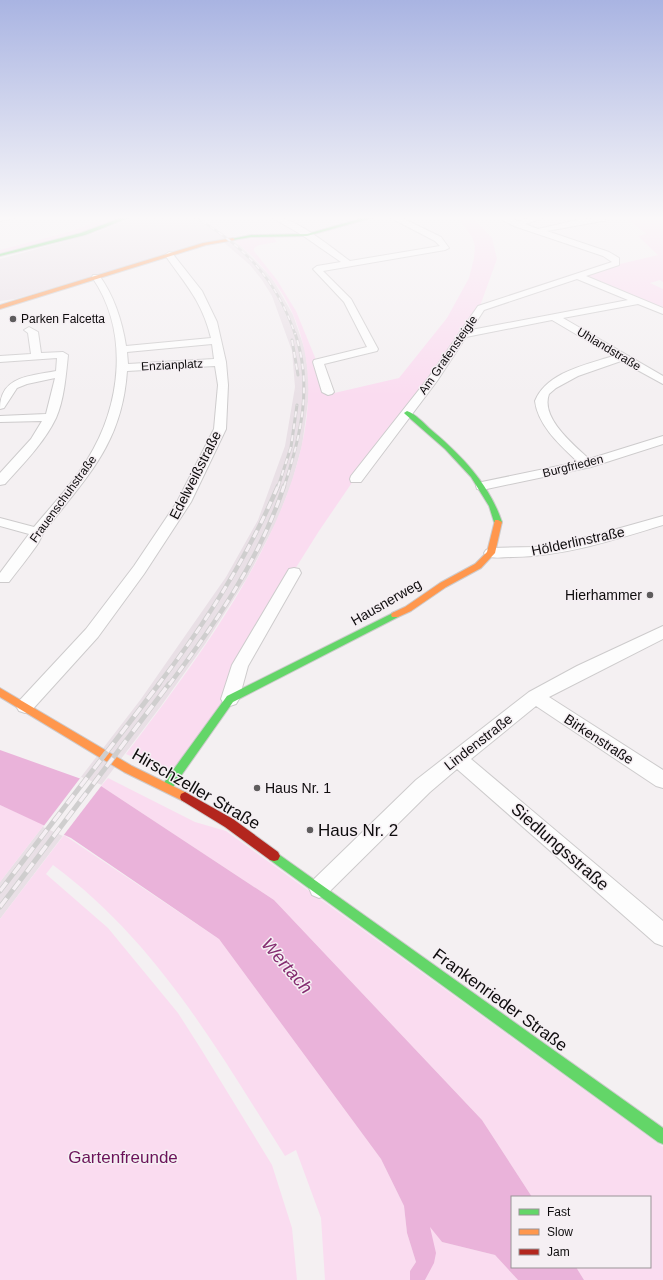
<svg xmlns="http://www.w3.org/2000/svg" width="663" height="1280" viewBox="0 0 663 1280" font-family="Arial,sans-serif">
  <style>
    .built { fill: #e9e0e6 }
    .green { fill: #fadcf0 }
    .water { fill: #eab3da }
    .pier { fill: #f4f0f2 }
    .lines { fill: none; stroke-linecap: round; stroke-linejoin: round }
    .street-casing { stroke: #cdcbcc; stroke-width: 2 }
    .fast-casing { stroke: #cdcbcc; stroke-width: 2 }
    .slow-casing { stroke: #cdcbcc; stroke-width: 2 }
    .jam-casing { stroke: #cdcbcc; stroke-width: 2 }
    .street { fill: #fdfdfd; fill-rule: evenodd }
    .fast { fill: #63d668; fill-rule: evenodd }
    .slow { fill: #ff974d; fill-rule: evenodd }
    .jam { fill: #b3261e; fill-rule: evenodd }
    .rail-far3-casing { stroke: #cfcece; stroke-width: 2.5 }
    .rail-far2-casing { stroke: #cfcece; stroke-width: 3 }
    .rail-far1-casing { stroke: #cfcece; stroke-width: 4.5 }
    .rail-casing { stroke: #cfcece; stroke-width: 5 }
    .rail-far3 { stroke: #f5eff3; stroke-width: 1.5; stroke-dasharray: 5; stroke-linecap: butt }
    .rail-far2 { stroke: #f5eff3; stroke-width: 2; stroke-dasharray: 6; stroke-linecap: butt }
    .rail-far1 { stroke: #f5eff3; stroke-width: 3; stroke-dasharray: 8; stroke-linecap: butt }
    .rail { stroke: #f5eff3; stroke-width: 3.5; stroke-dasharray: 11; stroke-linecap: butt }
    .poi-dot { fill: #5e5c5d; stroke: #f5eff3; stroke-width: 1.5 }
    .labels { text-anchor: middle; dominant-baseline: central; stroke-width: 3; stroke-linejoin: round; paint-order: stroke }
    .far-poi-label { font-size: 12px; fill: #0e0c0d; stroke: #f5eff3; text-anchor: start }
    .far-street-label { font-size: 12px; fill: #0e0c0d; stroke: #f5eff3 }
    .street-label { font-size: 14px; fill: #0e0c0d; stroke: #f5eff3 }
    .poi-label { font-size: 14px; fill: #0e0c0d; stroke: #f5eff3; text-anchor: end }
    .near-street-label { font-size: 17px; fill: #0e0c0d; stroke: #f5eff3 }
    .near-poi-label { font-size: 17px; fill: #0e0c0d; stroke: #f5eff3; text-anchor: start }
    .near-park-label { font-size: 17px; fill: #6b1259; stroke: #f5eff3 }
    .near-water-label { font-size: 18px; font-style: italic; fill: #842c70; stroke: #f5eff3 }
  </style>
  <rect width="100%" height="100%" fill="#f4f0f2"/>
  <!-- built -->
  <path class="built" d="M138 216H197L241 246 272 278 293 315 305 350 310 387 302 446 292 482 277 521 247 578 205 644 161 706 0 919V882L141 699 226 577 258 520 285 446 295 387 292 351 272 296 262 280 250 265 221 240 15 299 0 301V259L92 234Z"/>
  <!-- green -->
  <path class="green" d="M112 216H125L88 230 0 253V250L69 232Z
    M457 216H470L478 223 492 238 497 259 480 306 364 465 319 531 285 585 227 699 172 775 126 754C225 622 413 384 234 240L273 237 277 242 259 245 254 248V251L277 280 296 311 330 394 399 378 447 318 469 278 474 258 475 246 472 237Z
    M622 216H663V282L660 280 650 283 663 289V308L585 276 620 264 658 255 638 236 647 234Z
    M108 778 195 822 226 831 663 1147V1280H584L576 1267H650V1197H532L482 1120 274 900 101 786Z
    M0 805 44 825 0 882Z
    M64 835 219 939 381 1159 404 1206 407 1233 416 1262 410 1271V1280H325L321 1218 296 1150 285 1156C217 1049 157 942 53 865L46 874 108 928 178 1013 201 1049 272 1165 292 1228 297 1280H0V919Z
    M430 1226 442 1242 495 1255 518 1280H425L428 1274Z"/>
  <!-- water -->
  <path class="water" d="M0 750 101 786 274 900 482 1120 532 1197H512V1267H576L584 1280H518L495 1255 442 1242 430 1227 436 1253 434 1263 425 1280H410V1271L416 1262 407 1233 404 1206 381 1159 219 939 71 838 0 805Z"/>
  <!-- pier -->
  <path class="pier" d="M81 777 102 785 63 836 43 827Z"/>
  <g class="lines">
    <defs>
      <path id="street" d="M15 216 14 218 0 221V217Z
        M269 216C295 216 329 246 350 261L440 246 435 241 387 216H398L441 237 449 248 445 250 323 271 351 299 378 349 377 351 324 364 334 392 332 394 328 395 322 392 313 362 314 360 367 347 344 302 313 269 317 266 341 262 302 235Z
        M495 216H506L518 221 536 216H550L525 224 538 229 577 220 576 216H585V219L605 217V221H602L547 231 609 252 619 258V265L586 276 663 308V314L638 304 563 318 663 376V384L621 361 578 376 556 388 549 394C540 418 574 445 589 459L663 436V444L591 467 482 490 477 489 476 486 477 483 578 462C561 446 538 426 535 401 547 372 586 365 613 356L552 320 466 337 437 381 361 482H351L350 479 351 476 429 377 478 306 612 262 603 256 514 226ZM577 279 628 300 471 330 484 310Z
        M169 252 172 253 202 291 217 322 226 362 228 385 226 429 191 502 144 574 98 637 31 711 25 713 19 711 16 706 19 701 86 629 134 566 177 502 214 429 218 385 215 366 127 371C122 445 86 477 44 532 41 536 40 541 37 545 28 558 18 570 9 582H0V573L29 534 0 526V518L34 527C52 505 72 485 87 460 121 406 130 332 92 277L93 275H99C114 296 122 320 126 346L211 338C202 301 186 285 165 255ZM212 344 214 359 128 364 127 352Z
        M29 327 38 332 41 353 63 352 68 355C66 375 64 400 56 418 44 443 23 464 5 484L0 485V473L31 439 42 421 0 422V416L46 414 55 378 27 384 17 388 4 408 0 409C0 376 30 376 56 371L57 358 0 362V356L31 354 28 333 24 330Z
        M663 516V525C614 540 565 556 513 557 504 557 495 559 486 556L484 553 486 550 491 548 535 547 556 544 599 534Z
        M294 568 299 569 301 573 248 666 239 699 236 704 230 706 224 704 221 699 232 665 289 569Z
        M663 626V639L549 697 663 770V788L656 786 536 706 471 759 663 921V946L655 943 457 769 430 792 326 895 319 898 312 895 309 888 312 881 416 780 529 692 577 666Z"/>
      <path id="fast" d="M126 216H133L85 235 0 256V254L81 233Z
        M370 216H378L307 236 251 237 233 240 231 239 251 235 307 234Z
        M407 411C415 414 423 422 429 428 460 454 489 483 502 522L501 524H498L494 522 489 506 471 477 445 449 405 414 404 413Z
        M395 612 399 615 398 617 233 702 171 790 167 792 163 790 162 787 163 784 227 696Z
        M274 851 663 1128V1144L658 1142 270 860 268 856 270 852Z"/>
      <path id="slow" d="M233 238 235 240 206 245 0 309V305L203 243Z
        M495 520H498L502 522 495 553 481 568 446 587 411 611 398 617H392L391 615 392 613 405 607 440 583 475 564 487 552Z
        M0 688 132 766 189 794 190 797 189 800 185 802 181 800 124 772 0 697Z"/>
      <path id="jam" d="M185 792 233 819 278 852 280 856 278 860 274 861 270 860 225 827 181 800 180 797 181 794Z"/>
    </defs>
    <!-- street casing -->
    <use href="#street" class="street-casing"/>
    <!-- fast casing -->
    <use href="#fast" class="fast-casing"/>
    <!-- slow casing -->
    <use href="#slow" class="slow-casing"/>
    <!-- jam casing -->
    <use href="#jam" class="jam-casing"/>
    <!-- street -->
    <use href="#street" class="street"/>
    <!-- fast -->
    <use href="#fast" class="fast"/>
    <!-- slow -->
    <use href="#slow" class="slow"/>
    <!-- jam -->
    <use href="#jam" class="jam"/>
    <defs>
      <path id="rail-far3" d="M193 216C243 245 276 278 295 334"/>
      <path id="rail-far2" d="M292 340 298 375
        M278 487 291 447 297 405
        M284 487C301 435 313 386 295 333"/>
      <path id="rail-far1" d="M158 685C206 623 247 558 278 486
        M169 685C215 624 260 559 284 486"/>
      <path id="rail" d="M0 891 159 684
        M0 907 169 684"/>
    </defs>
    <!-- rail-far3 casing -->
    <use href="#rail-far3" class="rail-far3-casing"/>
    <!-- rail-far2 casing -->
    <use href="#rail-far2" class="rail-far2-casing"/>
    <!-- rail-far1 casing -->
    <use href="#rail-far1" class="rail-far1-casing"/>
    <!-- rail casing -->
    <use href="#rail" class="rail-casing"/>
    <!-- rail-far3 -->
    <use href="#rail-far3" class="rail-far3"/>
    <!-- rail-far2 -->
    <use href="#rail-far2" class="rail-far2"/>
    <!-- rail-far1 -->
    <use href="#rail-far1" class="rail-far1"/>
    <!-- rail -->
    <use href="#rail" class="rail"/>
  </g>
  <!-- sky -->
  <linearGradient id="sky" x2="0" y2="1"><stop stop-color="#a9b4e2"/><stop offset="0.55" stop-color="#faf8f9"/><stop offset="1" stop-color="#faf8f9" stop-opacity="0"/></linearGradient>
  <rect width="663" height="396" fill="url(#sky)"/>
  <!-- markers -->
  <g class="poi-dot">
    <circle cx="13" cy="319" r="4"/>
    <circle cx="650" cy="595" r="4"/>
    <circle cx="257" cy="788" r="4"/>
    <circle cx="310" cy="830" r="4"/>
  </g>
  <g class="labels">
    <!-- far-poi labels -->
    <g class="far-poi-label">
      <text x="21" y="319">Parken Falcetta</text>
    </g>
    <!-- far-street labels -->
    <g class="far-street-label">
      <text transform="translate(609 349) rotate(31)">Uhlandstraße</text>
      <text transform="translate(448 355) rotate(-55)">Am Grafensteigle</text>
      <text transform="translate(172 365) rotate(-3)">Enzianplatz</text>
      <text transform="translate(573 466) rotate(-14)">Burgfrieden</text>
      <text transform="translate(63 499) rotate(-54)">Frauenschuhstraße</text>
    </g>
    <!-- street labels -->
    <g class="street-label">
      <text transform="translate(195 475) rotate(-63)">Edelweißstraße</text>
      <text transform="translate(578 541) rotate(-12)">Hölderlinstraße</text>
      <text transform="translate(386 602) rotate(-30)">Hausnerweg</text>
      <text transform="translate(599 739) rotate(33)">Birkenstraße</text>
      <text transform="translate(478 742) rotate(-38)">Lindenstraße</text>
    </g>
    <!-- poi labels -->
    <g class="poi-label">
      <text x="642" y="595">Hierhammer</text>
      <text x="265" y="788" text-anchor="start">Haus Nr. 1</text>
    </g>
    <!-- near-street labels -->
    <g class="near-street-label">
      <text transform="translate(196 789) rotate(30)">Hirschzeller Straße</text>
      <text transform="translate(560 847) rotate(41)">Siedlungsstraße</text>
      <text transform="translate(500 1000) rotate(36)">Frankenrieder Straße</text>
    </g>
    <!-- near-poi labels -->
    <g class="near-poi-label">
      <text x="318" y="830">Haus Nr. 2</text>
    </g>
    <!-- near-park labels -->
    <g class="near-park-label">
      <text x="123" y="1157">Gartenfreunde</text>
    </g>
    <!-- near-water labels -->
    <g class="near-water-label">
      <text transform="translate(287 966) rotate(49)">Wertach</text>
    </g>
  </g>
  <!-- legend -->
  <rect x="511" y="1196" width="140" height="72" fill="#f5eff3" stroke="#999497"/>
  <rect x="519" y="1209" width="20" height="6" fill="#63d668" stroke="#999497"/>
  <text x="547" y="1216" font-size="12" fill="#0e0c0d">Fast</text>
  <rect x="519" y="1229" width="20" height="6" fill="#ff974d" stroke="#999497"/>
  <text x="547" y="1236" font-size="12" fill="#0e0c0d">Slow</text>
  <rect x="519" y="1249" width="20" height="6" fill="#b3261e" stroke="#999497"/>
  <text x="547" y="1256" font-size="12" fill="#0e0c0d">Jam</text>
</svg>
